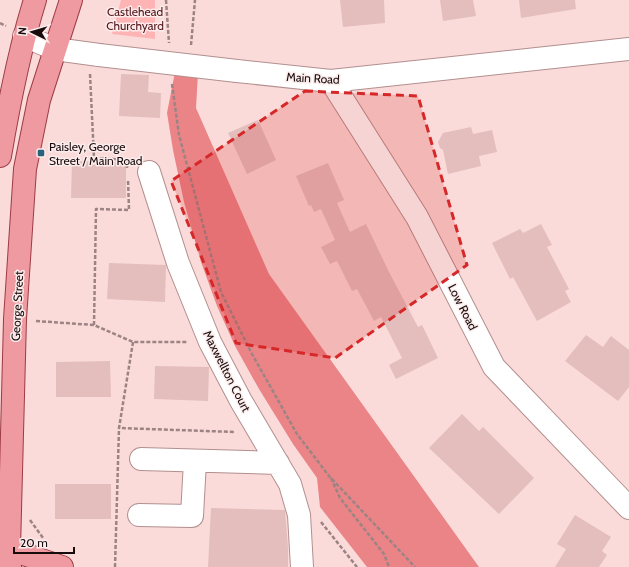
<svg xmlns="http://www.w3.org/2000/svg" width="629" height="567" viewBox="0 0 629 567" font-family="Cabin,sans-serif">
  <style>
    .green { fill: #feb3b4 }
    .forest { fill: #ea8487 }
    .building { fill: #e3bebd }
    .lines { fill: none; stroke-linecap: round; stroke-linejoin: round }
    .minor-casing { stroke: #b38f8f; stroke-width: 24 }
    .major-casing { stroke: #9d3b43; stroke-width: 24 }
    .path { stroke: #9c8484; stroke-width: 2.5; stroke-dasharray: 4 2; stroke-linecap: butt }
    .minor { stroke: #fff; stroke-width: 22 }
    .major { stroke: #ef99a0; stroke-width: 22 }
    .minor-bridge-casing { stroke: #b38f8f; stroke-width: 24; stroke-linecap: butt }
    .minor-bridge { stroke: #fff; stroke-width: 22 }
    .marked { fill: #d62828; fill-opacity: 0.2; stroke: #d62828; stroke-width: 3; stroke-dasharray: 8 5; stroke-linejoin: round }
    .poi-dot { fill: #28627b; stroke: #fcecec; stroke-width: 1.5 }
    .labels { text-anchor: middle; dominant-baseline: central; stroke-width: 3; stroke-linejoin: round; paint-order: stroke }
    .park-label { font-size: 12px; fill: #521319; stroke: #fcecec }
    .street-label { font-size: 12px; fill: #170b0b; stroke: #fcecec }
    .poi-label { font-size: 12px; fill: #170b0b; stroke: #fcecec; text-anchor: start }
  </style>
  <rect width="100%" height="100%" fill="#fadbda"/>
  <!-- green -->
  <path class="green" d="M121 0H155V39L112 34Z"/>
  <!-- forest -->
  <path class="forest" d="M175 72 198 73 196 108 269 274 479 567H367L320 507 317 478 293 444 259 389 235 346 217 306 201 262 184 202 173 150 167 113Z"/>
  <!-- building -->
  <path class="building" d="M340 0H384L385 23 343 27Z
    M440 0H473L476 16 443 21Z
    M519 0H575L576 9 521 18Z
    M121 74 149 75 148 92 161 93 160 118 119 116Z
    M258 120 276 160 247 174 228 133Z
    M471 127 473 134 492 130 497 152 479 156 481 166 448 174 443 150 440 148 438 142 443 133Z
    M72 161 126 162V198H71Z
    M328 163 344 200 337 203 350 232 366 224 389 272 418 327 422 325 438 358 396 379 389 365 402 358 381 317 374 321 357 289 352 291 337 261 330 264 321 247 335 240 321 209 314 212 311 205 309 206 296 176Z
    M541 224 552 245 547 247 569 289 565 291 571 302 537 321 513 277 510 279 492 243 520 229 523 233Z
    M109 263 166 265 165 302 107 299Z
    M586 335 603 347 611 336 629 350V387L618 401 565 361Z
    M110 361 111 397H56V362Z
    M155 366 209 367 208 401 154 399Z
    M462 414 479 431 483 427 534 478 499 514 429 448Z
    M55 484H111V519H55Z
    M211 508 285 510 288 548V567H208Z
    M575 515 611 537 602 551 607 555 599 567H555L566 549 557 544Z"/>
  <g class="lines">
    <defs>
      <path id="minor" d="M24 36 55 49 99 55
        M237 71 331 81 629 49
        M331 81 417 217 494 367 629 508
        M149 172 178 263 210 342 241 401 290 484 299 515 302 567
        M141 459 278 463
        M139 515 192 516 195 461"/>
      <path id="major" d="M0 156C9 103 19 51 35 0
        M0 551 9 549 62 567
        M10 567 9 549 15 319 25 169 39 100 71 0"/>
    </defs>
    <!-- minor casing -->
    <use href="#minor" class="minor-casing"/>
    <!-- major casing -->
    <use href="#major" class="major-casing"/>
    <!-- path -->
    <path class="path" d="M166 0 169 43
      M0 23 6 26
      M191 45 195 0
      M90 74 94 158 128 160
      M172 84 179 135 221 292 252 354 297 434 329 476 415 567
      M127 160V168
      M36 321 94 325 133 342H187
      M94 325 96 209 129 210 128 179
      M133 342 119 428 235 432
      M331 478 340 498 384 554 389 567
      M30 520 43 538
      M321 522 357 567
      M115 567 119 428"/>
    <!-- minor -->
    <use href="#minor" class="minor"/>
    <!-- major -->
    <use href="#major" class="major"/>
    <defs>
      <path id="minor-bridge" d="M99 55 237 71"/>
    </defs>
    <!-- minor-bridge casing -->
    <use href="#minor-bridge" class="minor-bridge-casing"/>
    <!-- minor-bridge -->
    <use href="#minor-bridge" class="minor-bridge"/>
  </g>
  <!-- marked area -->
  <path class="marked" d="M305 91 418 96 467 265 335 358 236 343 171 181Z"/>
  <!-- markers -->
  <rect class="poi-dot" x="37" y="149" width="8" height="8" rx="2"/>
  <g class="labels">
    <!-- park labels -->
    <g class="park-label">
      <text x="135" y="11">Castlehead<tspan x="135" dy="14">Churchyard</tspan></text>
    </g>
    <!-- street labels -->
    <g class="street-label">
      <text transform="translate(313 78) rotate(3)">Main Road</text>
      <text transform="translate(17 306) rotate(-87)">George Street</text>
      <text transform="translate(463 307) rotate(63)">Low Road</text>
      <text transform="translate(227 371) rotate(63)">Maxwellton Court</text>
    </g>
    <!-- poi labels -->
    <g class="poi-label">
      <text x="49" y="146">Paisley, George<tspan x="49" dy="14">Street / Main Road</tspan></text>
    </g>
  </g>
  <!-- north arrow -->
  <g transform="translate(32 32) rotate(275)" stroke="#fcecec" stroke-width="3" paint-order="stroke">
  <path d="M0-3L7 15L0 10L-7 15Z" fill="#170b0b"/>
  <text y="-6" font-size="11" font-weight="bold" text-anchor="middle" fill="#170b0b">N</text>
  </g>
  <!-- scale -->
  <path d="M14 547v6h60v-6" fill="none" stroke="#170b0b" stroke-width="2"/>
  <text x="20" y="547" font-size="12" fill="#170b0b" stroke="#fcecec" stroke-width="3" paint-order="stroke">20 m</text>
</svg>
